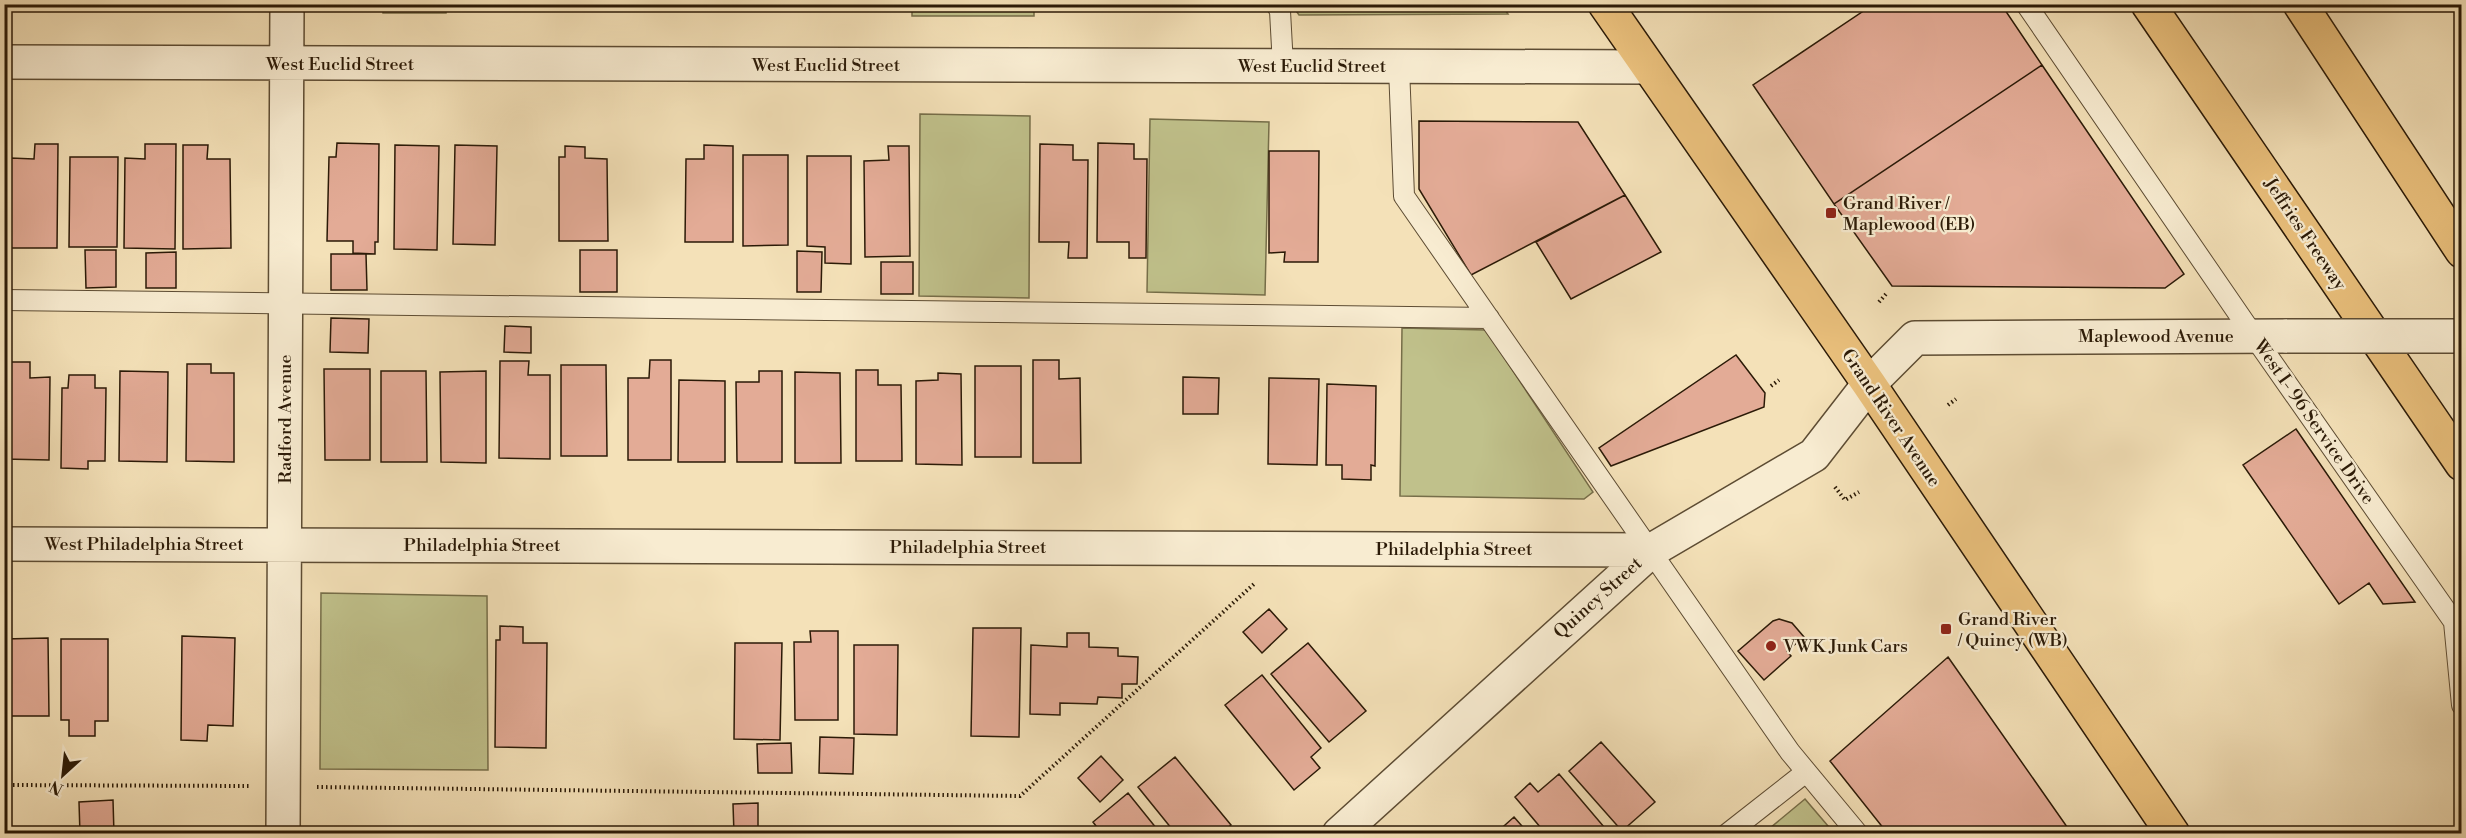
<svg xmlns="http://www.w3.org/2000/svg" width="2466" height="838" viewBox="0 0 2466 838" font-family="'Libre Bodoni',serif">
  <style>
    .green { fill: #c0c18b; stroke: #766e49; stroke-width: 1.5 }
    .building { fill: #e3ab96; stroke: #2b1a07; stroke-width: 1.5 }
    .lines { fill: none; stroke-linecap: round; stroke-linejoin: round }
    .service-casing { stroke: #5d4c33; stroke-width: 22 }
    .minor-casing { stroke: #5d4c33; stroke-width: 36 }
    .primary-casing { stroke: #2b1a07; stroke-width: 36 }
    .motorway-casing { stroke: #2b1a07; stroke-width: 36 }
    .path { stroke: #2b1a07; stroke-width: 4; stroke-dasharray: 1.5 3; stroke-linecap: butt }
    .service { stroke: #f8ecd1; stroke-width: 20 }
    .minor { stroke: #f8ecd1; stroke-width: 33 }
    .primary { stroke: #eac07c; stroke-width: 33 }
    .motorway { stroke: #eac07c; stroke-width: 33 }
    .minor-bridge-casing { stroke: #5d4c33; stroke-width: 36; stroke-linecap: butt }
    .minor-bridge { stroke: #f8ecd1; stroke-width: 33 }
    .poi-dot { fill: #8f2418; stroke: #f8ecd1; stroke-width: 2 }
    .labels { text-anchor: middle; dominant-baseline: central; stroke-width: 4.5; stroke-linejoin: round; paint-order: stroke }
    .street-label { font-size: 18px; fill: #2b1a07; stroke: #f8ecd1 }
    .poi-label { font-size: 18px; fill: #2b1a07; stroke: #f8ecd1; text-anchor: start }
  </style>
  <rect width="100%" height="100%" fill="#f4e1b8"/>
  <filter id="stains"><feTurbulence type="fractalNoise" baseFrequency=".00333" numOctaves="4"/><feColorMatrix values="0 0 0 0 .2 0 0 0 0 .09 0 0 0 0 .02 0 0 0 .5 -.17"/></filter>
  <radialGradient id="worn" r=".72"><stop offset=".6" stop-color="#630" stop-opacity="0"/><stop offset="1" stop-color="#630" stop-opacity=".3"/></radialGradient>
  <!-- green -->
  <path class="green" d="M1501 4 1508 14 1299 15 1292 5Z
    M383 5H446V13H383Z
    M912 5H1034V16H912Z
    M920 114 1030 116 1029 298 919 296Z
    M1150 119 1269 122 1265 295 1147 292Z
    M1402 328 1486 330 1593 492 1584 499 1400 496Z
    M321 593 487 596 488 770 320 769Z
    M1805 799 1834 833H1764Z"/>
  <!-- building -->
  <path class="building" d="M1874 4H2001L2042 65 1834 204 1753 85Z
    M2042 65 2184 274 2165 288 1892 286 1834 204Z
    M1419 121 1578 122 1625 195 1471 275 1419 189Z
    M337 143 379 144 378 242H375V254L353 253V241H327L329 157H336Z
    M1098 143 1134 144V159H1147L1146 258H1129V242H1097Z
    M35 144H58L57 248H10L11 158 34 159Z
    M145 144H176L175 249 124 248 125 158 145 159Z
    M1040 144 1073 145V160H1088L1087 258H1068L1069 242H1039Z
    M183 145H208L207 159H230L231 248 183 249Z
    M395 145 439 146 437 250 394 249Z
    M455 145 497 146 495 245 453 244Z
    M704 145 733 146V242H685L686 159H704Z
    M565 146 585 147V158L607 159 608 241H559V157H565Z
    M888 146H909L910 256 865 257 864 161 889 160Z
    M1269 151H1319L1318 262H1284L1285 252 1269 253Z
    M743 155H788V245L743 246Z
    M807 156H851V264L825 263V247L807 246Z
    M70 157H118L117 247H69Z
    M1625 195 1661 252 1571 299 1536 242Z
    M85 250H116V287L86 288Z
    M580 250H617V292H580Z
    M797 251 822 252 821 292H797Z
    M176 252V288H146V253Z
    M331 254H366L367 290H331Z
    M881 262H913V294H881Z
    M331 318 369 319 368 353 330 352Z
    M505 326 531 327V353L504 352Z
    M1736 355 1765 393 1764 407 1611 466 1599 448Z
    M650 360H671V460H628V378H649Z
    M1033 360H1059V379L1080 378 1081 463H1033Z
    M500 361H529L528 375H550V459L499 458Z
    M4 362H30V378L50 377 49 460 4 459Z
    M187 364H211V373H234V462L186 461Z
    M561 365H606L607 456H561Z
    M975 366H1021V457H975Z
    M324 369H370V460H325Z
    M856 370H878V385H901L902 461H856Z
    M120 371 168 372 167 462 119 461Z
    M381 371H426L427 462H381Z
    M486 371V463L441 462 440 372Z
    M759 371H782V462H737L736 382H759Z
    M795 372 840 373 841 463H795Z
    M938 373 961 374 962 465 916 464V381L938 380Z
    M69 375H95V388H106L105 461H88V469L61 468 62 388H68Z
    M1183 377 1219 378 1218 414H1183Z
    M1269 378 1319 379 1317 465 1268 464Z
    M679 380 725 381V462H678Z
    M1327 384 1376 386 1375 466 1371 465V480L1342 479V465H1326Z
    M2296 429 2415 602 2383 604 2369 583 2339 604 2243 465Z
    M1269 609 1287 629 1262 653 1243 632Z
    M1779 619 1792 623 1804 637 1787 651 1791 656 1764 680 1738 651 1773 621Z
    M500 626 523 627V643H547L546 748 495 747 496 640H500Z
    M973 628H1021L1019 737 971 736Z
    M810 631H838V720H795L794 642H811Z
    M1067 633H1089V647L1118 648V656L1138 657 1137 684H1122V698L1098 697 1097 704 1060 703V715L1030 714 1031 645 1067 647Z
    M182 636 235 638 233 726 208 725 207 741 181 740Z
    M48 638 49 716H4V639Z
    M61 639H108V721H95V736H69V720H61Z
    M735 643H782L780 740 734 739Z
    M1308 643 1366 711 1329 742 1271 674Z
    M854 645H898L897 735 854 734Z
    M1948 657 2072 834H1888L1830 761Z
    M1262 675 1321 748 1311 757 1320 768 1294 790 1225 705Z
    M820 737 854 738 853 774 819 773Z
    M1601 742 1655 802 1622 831 1569 771Z
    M791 743 792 773H758L757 744Z
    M1101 756 1123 780 1100 802 1078 778Z
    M1175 757 1231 825 1221 834H1176L1138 787Z
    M1559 774 1610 834H1546L1515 797 1530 783 1538 792Z
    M1128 793 1161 834H1102L1093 822Z
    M113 800 114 834H80L79 802Z
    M758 803V834H734L733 804Z
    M1514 817 1529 834H1495Z"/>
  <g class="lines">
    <defs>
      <path id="service" d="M1276 4 1280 11 1283 66
        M2026 4 2253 335 2454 622 2462 705
        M1399 67 1404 196 1790 752 1858 834
        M4 300 1489 318
        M1727 834 1806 772"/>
      <path id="minor" d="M4 62 1648 67
        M4 544 1652 550
        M283 834 287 4
        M1339 834 1652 550 1814 455 1869 384 1915 338 2287 336"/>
      <path id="primary" d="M1605 4 1869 384 2173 834"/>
      <path id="motorway" d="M2148 4 2462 464
        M2300 4 2462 251"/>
    </defs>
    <!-- service casing -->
    <use href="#service" class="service-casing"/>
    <!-- minor casing -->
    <use href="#minor" class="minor-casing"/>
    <!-- primary casing -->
    <use href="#primary" class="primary-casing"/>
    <!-- motorway casing -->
    <use href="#motorway" class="motorway-casing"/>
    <!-- path -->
    <path class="path" d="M1879 302 1886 294
      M1771 386 1779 380
      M1948 405 1956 399
      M1835 487 1845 500 1859 492
      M4 785 250 786
      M317 787 1020 796 1254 584"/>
    <!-- service -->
    <use href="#service" class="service"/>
    <!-- minor -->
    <use href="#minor" class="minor"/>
    <!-- primary -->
    <use href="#primary" class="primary"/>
    <!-- motorway -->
    <use href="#motorway" class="motorway"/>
    <defs>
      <path id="minor-bridge" d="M2287 336H2462"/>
    </defs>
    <!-- minor-bridge casing -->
    <use href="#minor-bridge" class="minor-bridge-casing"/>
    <!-- minor-bridge -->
    <use href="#minor-bridge" class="minor-bridge"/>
  </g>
  <!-- markers -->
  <g class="poi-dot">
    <rect x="1825" y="207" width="12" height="12" rx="3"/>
    <rect x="1940" y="623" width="12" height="12" rx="3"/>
    <circle cx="1771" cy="646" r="6"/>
  </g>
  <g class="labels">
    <!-- street labels -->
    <g class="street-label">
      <text x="340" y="64">West Euclid Street</text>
      <text x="826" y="65">West Euclid Street</text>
      <text x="1312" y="66">West Euclid Street</text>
      <text transform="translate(2305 234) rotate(56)">Jeffries Freeway</text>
      <text x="2156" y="336">Maplewood Avenue</text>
      <text transform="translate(1891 418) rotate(56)">Grand River Avenue</text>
      <text transform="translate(285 419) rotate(-90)">Radford Avenue</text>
      <text transform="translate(2314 422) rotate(55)">West I- 96 Service Drive</text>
      <text x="144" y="544">West Philadelphia Street</text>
      <text x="482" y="545">Philadelphia Street</text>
      <text x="968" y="547">Philadelphia Street</text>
      <text x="1454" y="549">Philadelphia Street</text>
      <text transform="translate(1598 598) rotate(-42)">Quincy Street</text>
    </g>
    <!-- poi labels -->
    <g class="poi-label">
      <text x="1843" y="203">Grand River /<tspan x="1843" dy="21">Maplewood (EB)</tspan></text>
      <text x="1958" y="619">Grand River<tspan x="1958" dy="21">/ Quincy (WB)</tspan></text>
      <text x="1783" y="646">VWK Junk Cars</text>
    </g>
  </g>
  <!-- margin -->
  <rect width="2466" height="838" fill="none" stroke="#f4e1b8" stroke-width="24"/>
  <rect x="6" y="6" width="2454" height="826" fill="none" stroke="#2b1a07" stroke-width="3"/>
  <rect x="12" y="12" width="2442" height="814" fill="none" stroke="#2b1a07" stroke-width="1.5"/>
  <!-- north arrow -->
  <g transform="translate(63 775) rotate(207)" stroke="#f8ecd1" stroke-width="4.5" paint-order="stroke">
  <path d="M0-4.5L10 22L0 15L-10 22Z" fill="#2b1a07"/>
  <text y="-9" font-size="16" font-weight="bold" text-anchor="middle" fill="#2b1a07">N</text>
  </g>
  <rect width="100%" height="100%" filter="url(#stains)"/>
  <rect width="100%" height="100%" fill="url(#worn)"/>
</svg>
